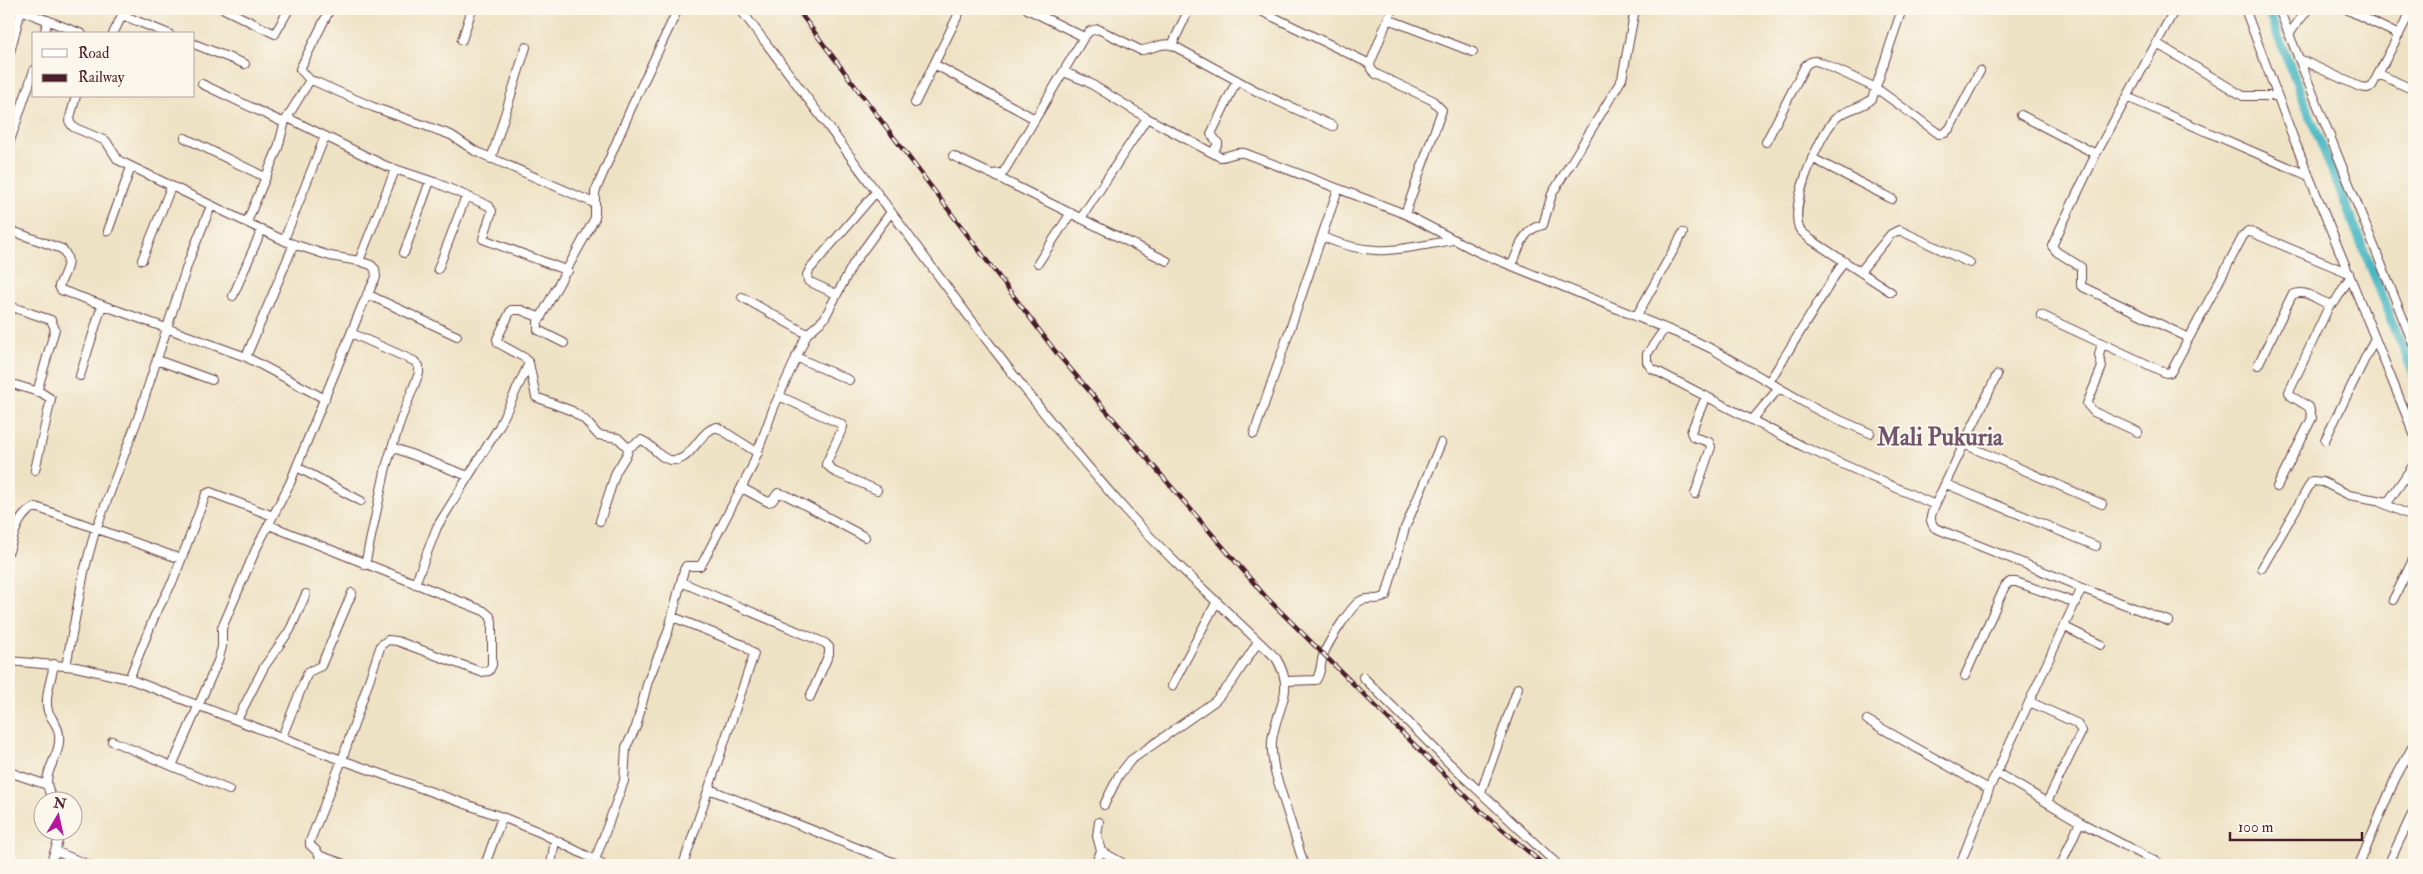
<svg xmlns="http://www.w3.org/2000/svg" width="2423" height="874" viewBox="0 0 2423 874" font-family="'IM FELL Double Pica',serif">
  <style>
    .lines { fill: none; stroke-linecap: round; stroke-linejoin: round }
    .canal { stroke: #4ab8c4; stroke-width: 9 }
    .street-casing { stroke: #633c42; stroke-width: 10 }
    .street { stroke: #fff; stroke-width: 8 }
    .rail-casing { stroke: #4a1f2b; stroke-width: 4.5 }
    .rail { stroke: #fbf7ec; stroke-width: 2.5; stroke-dasharray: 8; stroke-linecap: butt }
    .labels { text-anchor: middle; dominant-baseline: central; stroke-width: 4; stroke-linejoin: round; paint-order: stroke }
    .district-label { font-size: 24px; font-weight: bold; fill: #72536c; stroke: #fbf7ec }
  </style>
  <rect width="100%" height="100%" fill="#fbf7ec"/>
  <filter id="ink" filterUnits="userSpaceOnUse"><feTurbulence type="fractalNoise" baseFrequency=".02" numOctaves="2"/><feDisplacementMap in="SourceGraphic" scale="10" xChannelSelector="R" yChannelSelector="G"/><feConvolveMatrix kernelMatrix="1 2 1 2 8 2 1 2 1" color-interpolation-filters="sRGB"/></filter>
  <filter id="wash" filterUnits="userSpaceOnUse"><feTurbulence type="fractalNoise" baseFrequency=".0096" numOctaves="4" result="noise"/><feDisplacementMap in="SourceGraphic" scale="20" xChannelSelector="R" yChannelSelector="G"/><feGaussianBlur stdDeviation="1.12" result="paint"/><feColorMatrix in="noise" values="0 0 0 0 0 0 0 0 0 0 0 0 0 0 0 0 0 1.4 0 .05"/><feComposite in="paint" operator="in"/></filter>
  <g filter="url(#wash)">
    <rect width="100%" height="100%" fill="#eee2c4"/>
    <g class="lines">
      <!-- canal -->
      <path class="canal" d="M2267 9 2414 375"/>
    </g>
  </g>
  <g filter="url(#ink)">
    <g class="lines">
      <defs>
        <path id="street" d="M18 9 82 34
          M224 9 275 34 289 9
          M740 9C869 176 987 354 1128 513 1174 564 1226 610 1276 658 1297 692 1276 707 1272 741 1271 751 1273 762 1275 772L1304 865
          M1027 9 1084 37
          M1257 9 1370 64
          M1392 9 1370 64 1371 69 1376 74 1432 100 1442 110 1405 214
          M2175 9 2096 154 2052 246 2057 252 2081 267V286L2189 338
          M2245 9 2293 137 2414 434
          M2279 9 2414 346
          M2346 9 2399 35
          M122 15 169 34
          M1388 19 1473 52
          M44 34 48 20
          M113 34 125 9
          M2289 34 2308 9
          M462 40 472 9
          M2156 43 2243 96H2277
          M194 44 245 64
          M1172 45 1189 9
          M9 56 21 10
          M2299 59 2360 87 2367 88 2372 86 2412 9
          M934 64 1035 119
          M1064 72 1086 81 1147 118 1220 157C1229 157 1235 151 1244 153L1405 214 1478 252 1689 338 1712 349 1819 411 1870 433
          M2379 74 2414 90
          M310 80 300 69 330 9
          M202 84 280 121H285L310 80 316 82 373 107 451 135 475 151 594 203
          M76 96 69 121 73 127 106 141 118 160 287 242 330 256 359 261 371 265 375 269 376 277 362 306 290 483 256 549 222 628V647L218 661 172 766
          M2127 97 2309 176
          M915 103 961 9
          M2021 115 2096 154
          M288 118 386 166 437 183 489 206 492 211 483 239 568 271
          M185 138 265 177
          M1766 142 1805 66C1811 60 1815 60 1822 63L1876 88 1939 134 1945 133 1950 128 1980 71
          M9 144 34 70
          M1213 153 1218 143 1211 134 1237 80
          M953 156 991 174 1003 173 1084 37 1090 31 1098 29 1140 50C1152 50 1159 42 1172 45L1260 93 1333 126
          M1812 158 1892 199
          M491 159 526 47
          M995 176 1167 261
          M1081 218 1147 118
          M247 222 278 148 285 121
          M9 230 62 249C74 261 64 273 59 286L61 290 246 357 325 399
          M108 231 131 167
          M1323 237C1375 259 1400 249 1453 240
          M284 240 325 136
          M404 253 430 181
          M142 260 171 187
          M359 261 395 170
          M1038 263 1071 213
          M1512 265C1519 249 1523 228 1543 225L1552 194 1622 79 1635 9
          M438 269 466 196
          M1860 272 1891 234 1899 230 1970 263
          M1891 292 1810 239C1806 235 1801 232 1799 228 1790 204 1818 137 1835 119 1846 108 1861 109 1872 99L1902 9
          M367 294 457 336
          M836 294 808 281 807 275 810 269 876 192
          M233 296 262 229
          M742 297 807 334
          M9 306 51 320 55 329 37 392
          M2041 315 2166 373 2171 372 2243 236 2248 231 2349 273
          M1636 317 1683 233
          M541 318 521 310H511L497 339 498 343 525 358 529 363 536 397 572 411 585 420 598 435 618 438 628 448 627 454 616 472 600 521
          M1665 328 1647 354V362L1651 368 1804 447 1935 505
          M351 333 414 361 419 366V373L401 419 386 467 365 565
          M564 343 538 330V322L595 218V192L632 106 678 9
          M2102 343 2099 355 2102 367 2087 404 2094 412 2138 432
          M246 357 294 244
          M796 357 849 380
          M157 360 212 380
          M2258 365 2292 295C2306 288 2316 301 2330 304L2335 302 2350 277
          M80 376 102 305
          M1769 382 1844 261
          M9 383 42 393 51 399 35 470
          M779 396 841 424 843 427 826 464 835 472 877 490
          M1752 420 1779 388
          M1254 434 1338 189
          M2325 440 2375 338
          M1966 445 2102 504
          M392 447 468 476
          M628 448 641 440C650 443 655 452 663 457 690 472 696 431 717 427L758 453
          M297 467 361 501
          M1946 484 2096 546
          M2277 487 2312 418 2309 407 2291 396 2289 392 2330 304
          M742 488 768 502 772 501 778 493 786 495 865 537
          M1695 494 1711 447 1709 442 1693 437 1691 432 1706 396
          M2382 503 2414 517
          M269 525 484 611 490 616 492 621V665L489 671 481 672 397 641 388 640 381 645 342 760 310 841V845C318 853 322 853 318 865
          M9 551C14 535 18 513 36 507L181 559
          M2262 568 2312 481 2323 482 2349 495 2388 502 2414 464
          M681 582 825 643 829 647V654L810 697
          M415 584 437 527 499 427 529 363
          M2079 587 2168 621
          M2393 600 2414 558
          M673 617 743 645 754 654 683 865
          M2065 627 2101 645
          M9 661 76 667 129 679 328 755 502 817 539 832 605 865
          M54 664C52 678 44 697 48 711 51 719 59 726 59 735 62 761 34 774 55 802
          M66 666 84 572 94 535 138 418 189 260 211 206
          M1965 676 2005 586 2010 582H2016L2076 603
          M1363 677 1449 763 1558 865
          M129 679 155 615 173 581 206 494 210 492 273 516
          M1286 681 1316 680C1322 672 1320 662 1324 653 1328 643 1351 606 1360 601 1369 596 1378 602 1386 596L1405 528 1441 443
          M1172 686 1217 601
          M2030 702 2076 723 2082 731 2047 802
          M237 720 264 667 290 630 306 594
          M1867 720 1989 789
          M282 737 308 672 321 666 352 593
          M112 741 229 790
          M9 772 47 785
          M1997 773 2080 822 2162 865
          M709 789 900 865
          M1481 792 1518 688
          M1104 805 1119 775 1131 760 1215 701 1232 682 1258 642
          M55 851 89 865
          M1101 851 1126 865
          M321 856 347 865
          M595 860 624 781 626 747 636 727 648 681 668 632 684 570 686 566H700L703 562 752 467 774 407 807 334 824 319 853 264 891 212
          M50 865 61 832
          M485 865 502 817
          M551 865 555 840
          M1095 865 1101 851 1097 836 1099 822
          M1960 865 1989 789 2080 592 2079 587 2072 583 1935 528C1928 520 1931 515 1935 505L1997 375
          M2061 865 2080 822
          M2359 865 2395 779 2414 744
          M2388 865 2414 810"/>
      </defs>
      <!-- street casing -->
      <use href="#street" class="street-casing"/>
      <!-- street -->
      <use href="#street" class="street"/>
      <defs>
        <path id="rail" d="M797 9 1055 351 1265 596 1484 814 1544 865"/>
      </defs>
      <!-- rail casing -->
      <use href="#rail" class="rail-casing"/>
      <!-- rail -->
      <use href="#rail" class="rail"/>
    </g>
  </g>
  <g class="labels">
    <!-- district labels -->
    <g class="district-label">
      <text x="1940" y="437">Mali Pukuria</text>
    </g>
  </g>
  <!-- margin -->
  <rect width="2423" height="874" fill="none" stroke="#fbf7ec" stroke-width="30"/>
  <!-- legend -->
  <rect x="32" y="32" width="162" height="65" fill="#fbf7ec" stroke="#b4a19f"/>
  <rect x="42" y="49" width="25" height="8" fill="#ffffff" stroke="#b4a19f"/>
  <text x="78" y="58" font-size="15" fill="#4a1f2b">Road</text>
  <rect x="42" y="74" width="25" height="8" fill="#4a1f2b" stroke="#b4a19f"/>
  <text x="78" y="82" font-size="15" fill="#4a1f2b">Railway</text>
  <!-- north arrow -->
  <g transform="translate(58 816) rotate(9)"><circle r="24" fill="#fbf7ec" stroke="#b4a19f"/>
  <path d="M0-4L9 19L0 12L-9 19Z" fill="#b5179e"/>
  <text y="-8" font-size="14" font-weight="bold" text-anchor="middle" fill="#4a1f2b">N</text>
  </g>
  <!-- scale -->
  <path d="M2230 832v8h132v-8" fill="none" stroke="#4a1f2b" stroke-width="2.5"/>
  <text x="2238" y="832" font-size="15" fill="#4a1f2b" stroke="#fbf7ec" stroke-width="4" paint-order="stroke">100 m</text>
</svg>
